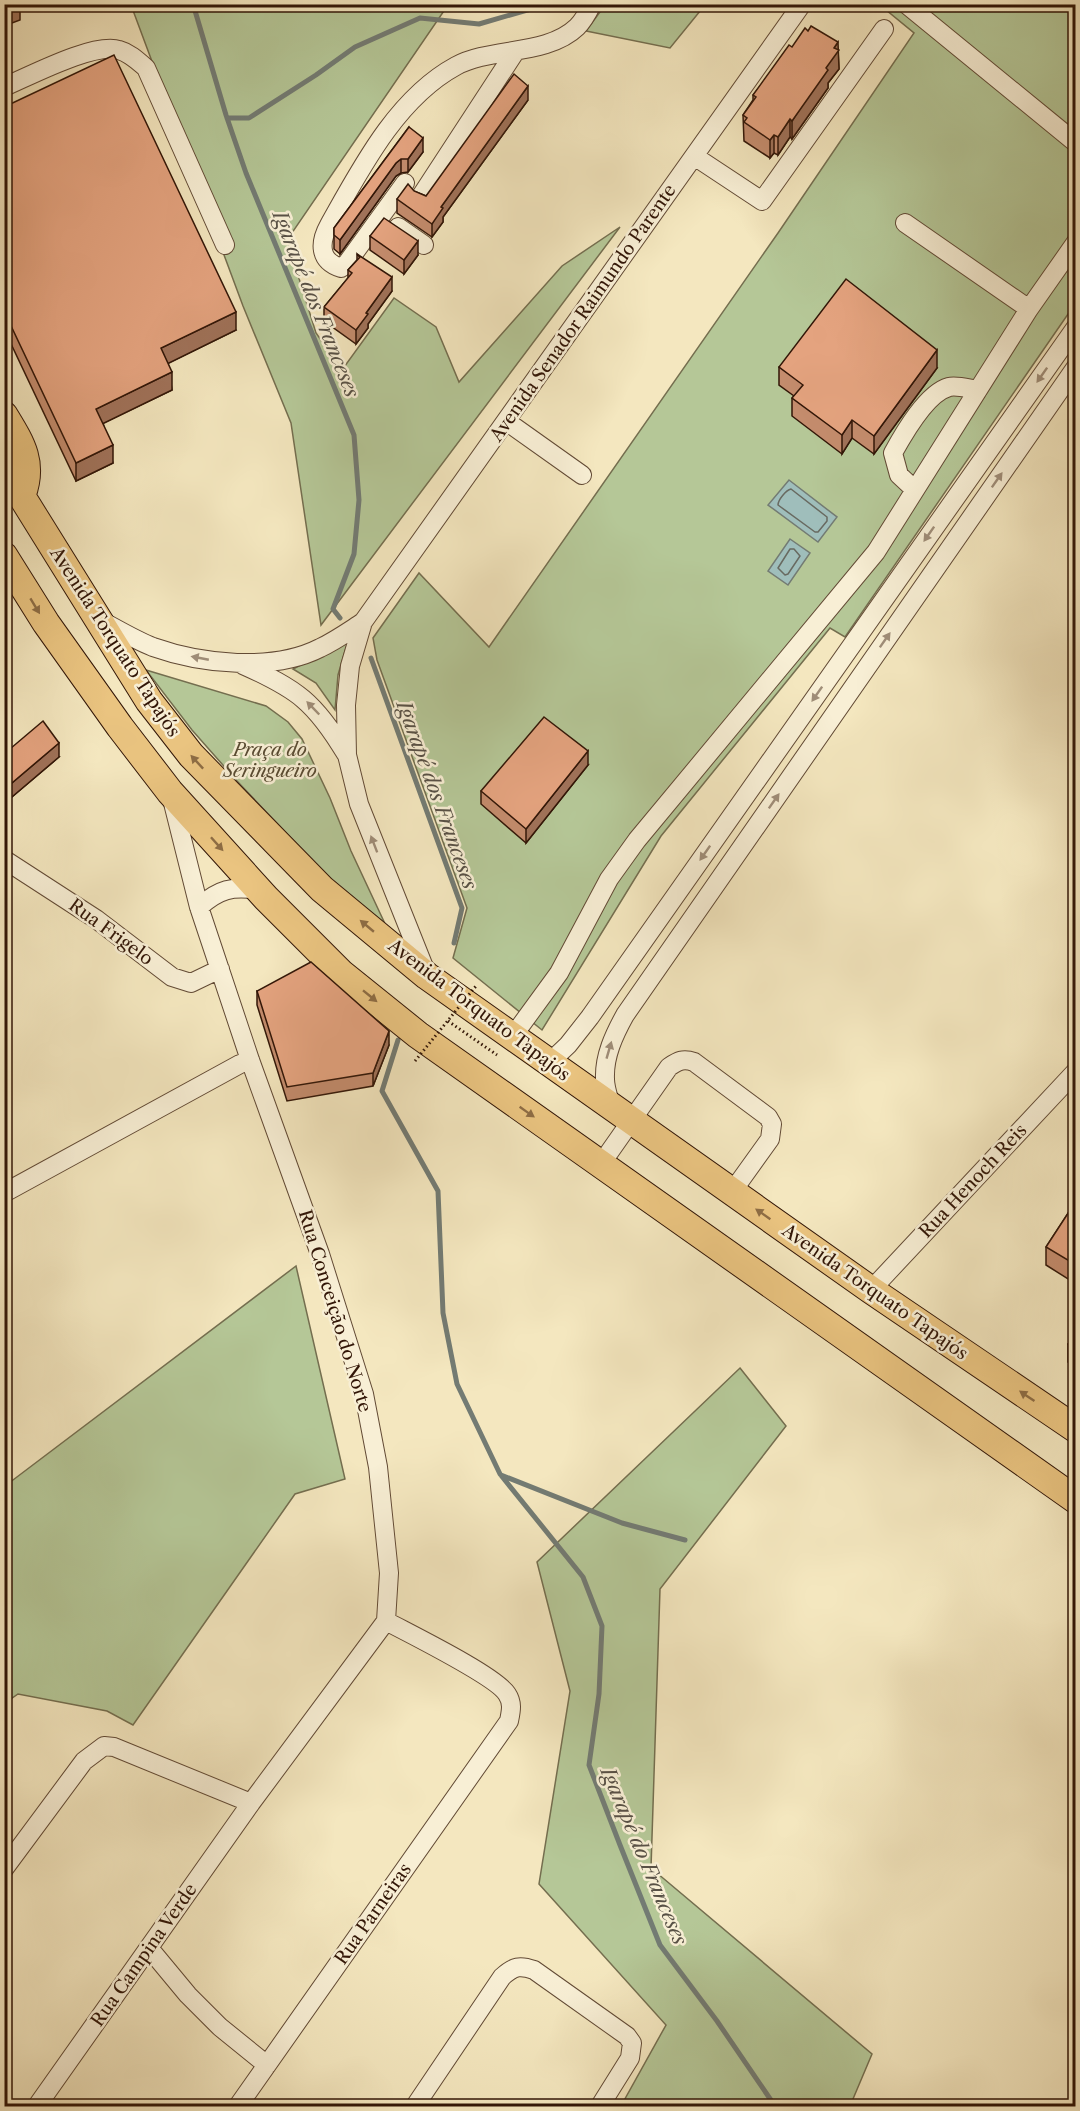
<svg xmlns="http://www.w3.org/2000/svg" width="1080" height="2111" viewBox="0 0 1080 2111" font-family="'Libre Caslon Text',serif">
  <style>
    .green { fill: #b5c797; stroke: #746e4f; stroke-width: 1.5 }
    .water { fill: #9fbebb; stroke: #737b73; stroke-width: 1.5 }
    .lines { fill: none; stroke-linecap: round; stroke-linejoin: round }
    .shore { stroke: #686a61; stroke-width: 1.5 }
    .stream { stroke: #737b73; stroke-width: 5 }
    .minor-casing { stroke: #624a35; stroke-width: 20 }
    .highway-casing { stroke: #321607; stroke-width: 29 }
    .path { stroke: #321607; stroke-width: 3; stroke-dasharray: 1.5 3; stroke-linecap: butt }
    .minor { stroke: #f8efd5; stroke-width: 18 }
    .highway { stroke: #eac480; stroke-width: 27 }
    .path-bridge { stroke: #321607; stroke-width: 3; stroke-dasharray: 1.5 3; stroke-linecap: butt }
    .wall { fill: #c48c6d; stroke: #321607; stroke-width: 1.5 }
    .shaded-wall { fill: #a07259; stroke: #321607; stroke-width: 1.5 }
    .building { fill: #e4a37f; stroke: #321607; stroke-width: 1.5 }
    .oneway { fill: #9f8d78 }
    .oneway2 { fill: #8e6d44 }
    .labels { text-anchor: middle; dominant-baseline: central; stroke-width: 5; stroke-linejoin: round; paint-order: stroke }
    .street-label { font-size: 18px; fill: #321607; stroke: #f8efd5 }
    .park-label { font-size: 18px; font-style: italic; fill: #594b32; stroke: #f8efd5 }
    .water-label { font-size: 20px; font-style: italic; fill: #585146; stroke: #f8efd5 }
  </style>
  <rect width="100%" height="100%" fill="#f4e7bf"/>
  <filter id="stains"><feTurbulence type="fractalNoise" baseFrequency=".00333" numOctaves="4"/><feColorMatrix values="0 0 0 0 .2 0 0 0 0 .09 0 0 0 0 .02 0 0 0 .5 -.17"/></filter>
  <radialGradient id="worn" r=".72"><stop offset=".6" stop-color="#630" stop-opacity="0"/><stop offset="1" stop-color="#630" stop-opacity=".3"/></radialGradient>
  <!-- green -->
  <path class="green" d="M943 4 1075 5V304L845 637 830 628 661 836 542 1030 453 958 467 908 377 660 373 638 419 573 489 647 778 233 914 33 880 5H931L939 10Z
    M131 5H448L287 240 316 333 342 370 394 298 436 327 459 382 562 266 620 227 321 625 291 423 243 306Z
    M605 5H705L670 48 586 31Z
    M348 641 338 675 335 710 316 683 293 669Z
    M146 670 266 706 288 722 302 739 330 798 351 851 387 928 324 873 237 781 192 730Z
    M296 1266 345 1479 295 1494 133 1725 107 1711 18 1694 5 1703V1486Z
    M740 1368 786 1426 660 1589 651 1868 872 2054 850 2106H621L666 2025 539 1884 570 1691 537 1562Z"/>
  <!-- water -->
  <path class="water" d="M789 480 837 517 818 542 768 505Z
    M790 539 810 553 788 585 768 571Z"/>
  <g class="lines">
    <!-- shore -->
    <path class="shore" d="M791 489 827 517V521L818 532H815L778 505C778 500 786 490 791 489Z
      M790 549H794L800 556 788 574 785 575 778 568Z"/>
    <!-- stream -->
    <path class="stream" d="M193 4 226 115 246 173 354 435 359 500 354 554 333 609 340 618
      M227 118H249L316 75 355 47 420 18 479 24 548 4
      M371 658 462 908 454 943
      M398 1040 382 1091 438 1191 443 1313 457 1384 500 1474 583 1577 602 1626 599 1694 589 1765 620 1845 660 1945 717 2021 775 2106
      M501 1475 622 1523 685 1540"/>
    <defs>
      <path id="minor" d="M906 4 1076 143
        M4 87C30 76 94 42 119 50 130 53 138 61 146 68L225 245
        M694 156 762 201 884 29
        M405 183 347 263 341 268C319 261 319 243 329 225 361 168 397 98 456 66 490 47 547 56 577 27 583 21 588 12 592 4
        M421 196 515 52
        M905 223 1029 309
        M398 227 424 245
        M506 421 582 475
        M915 490 899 475 893 453C904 433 927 393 949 387 957 385 970 389 978 390
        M100 620C117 629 135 640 153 647 201 664 273 672 320 648 335 641 349 631 363 622
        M243 665C297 689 315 702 346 754
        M5 860 96 919 172 977 191 983 220 969
        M199 907C219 889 232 886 259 890
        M426 972 359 804 347 755 346 705 350 666 363 622 802 4
        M513 1036 559 973 609 879 637 840 876 552 1029 309 1076 242
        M549 1063 568 1045 590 1017 1076 327
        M611 1107C609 1098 605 1088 605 1079 604 1056 614 1035 625 1015L1076 367
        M601 1164 669 1067C678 1061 683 1058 694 1062L768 1117 772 1124 770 1139 732 1192
        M4 1193 240 1064 250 1060
        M871 1290 1076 1071
        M4 1869 84 1761 104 1746 114 1747 251 1803
        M149 1948 188 1995 220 2027 267 2065
        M37 2106 251 1803 386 1621 389 1573 378 1467 364 1394 320 1254 250 1060 199 907 172 799
        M238 2106 509 1721C511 1711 513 1703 507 1694 496 1676 410 1634 386 1621
        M415 2106 502 1977C514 1966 520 1965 534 1970L627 2036 632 2043 630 2058 600 2106"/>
      <path id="highway" d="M4 415C21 443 34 462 22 495
        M4 468 149 701 191 755 322 889 427 976 871 1290 1076 1429
        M4 556 46 623 120 727 170 792 266 898 341 973 418 1035 1076 1500"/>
    </defs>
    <!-- minor casing -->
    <use href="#minor" class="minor-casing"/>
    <!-- highway casing -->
    <use href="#highway" class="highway-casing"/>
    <!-- path -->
    <path class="path" d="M448 1021 497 1055"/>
    <!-- minor -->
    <use href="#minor" class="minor"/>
    <!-- highway -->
    <use href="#highway" class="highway"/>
    <!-- path-bridge -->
    <path class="path-bridge" d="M415 1061 476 986"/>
  </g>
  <!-- wall -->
  <path class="wall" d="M792 47 838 50 839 69 828 83V88L792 139 790 137 778 155 774 153 770 158 744 141 743 115 753 100V95Z
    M528 100 443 217V222L432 237 397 213V199L414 191 426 196Z
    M4 107 236 330 168 363 172 390 103 423 113 463 76 481 4 329Z
    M409 127 423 152 408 172 401 173 396 176 340 254 334 249V228Z
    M370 236 418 255 404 274 370 250Z
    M357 254 392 291 368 324V328L356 344 324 321V307L348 278V270L357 260Z
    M779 367 937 368 874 454 852 438 842 454 792 416V398L794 396 779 385Z
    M4 754 59 757 6 802 4 800Z
    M588 765 526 843 481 804V791Z
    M257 991 389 1045 373 1086 287 1101 257 1005Z
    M1076 1201V1284L1046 1265V1247Z
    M1076 1334V1368L1068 1362V1344Z"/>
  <!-- shaded-wall -->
  <path class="shaded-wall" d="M14 4H20V20L4 26V8Z
    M838 42 839 69 828 83V88L792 139V121L826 68 834 48Z
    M528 86V100L443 217V222L432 237V224L441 207Z
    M790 119V137L778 155V137Z
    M774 135V153L770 158V140Z
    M423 138V152L408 172V159Z
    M401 159V173L396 176 340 254V240L396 163Z
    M418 241V255L404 274V260Z
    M392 277V291L368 324V328L356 344V330L366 313Z
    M236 312V330L161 367V348Z
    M937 350V368L874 454V436Z
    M172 372V390L96 427V409Z
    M852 420V438L842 454V435Z
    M113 445V463L76 481V463Z
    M59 743V757L6 802V788Z
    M588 751V765L526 843V829Z
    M389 1031V1045L373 1086V1073Z"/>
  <!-- building -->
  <path class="building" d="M4 4H14L4 8Z
    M811 26 838 42 834 48 839 50 826 68 828 70 792 121 790 119 778 137 774 135 770 140 744 122 747 118 743 115 756 97 753 95 789 45 792 47 805 28 808 31Z
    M114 55 236 312 161 348 172 372 96 409 113 445 76 463 4 311V147L11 144 4 129V107Z
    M514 74 528 86 441 207 443 208 432 224 397 199 408 184 414 191 426 196Z
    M409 127 423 138 408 159H401L396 163 340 240 334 235V228Z
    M384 218 418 241 404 260 370 236Z
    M357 254 392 277 366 313 368 314 356 330 324 307 352 273 348 270 360 257Z
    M846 279 937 350 874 436 852 420 842 435 792 398 803 385 779 367Z
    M544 717 588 751 526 829 481 791Z
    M43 721 59 743 6 788 4 786V754Z
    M311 962 389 1031 373 1073 287 1087 257 991Z
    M1076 1201V1265L1046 1247Z
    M1076 1334V1349L1068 1344Z"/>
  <!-- one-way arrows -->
  <defs><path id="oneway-solid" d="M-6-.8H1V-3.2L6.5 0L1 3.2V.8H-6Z" transform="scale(1.5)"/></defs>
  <g class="oneway">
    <use href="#oneway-solid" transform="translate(1042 375) rotate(125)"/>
    <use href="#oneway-solid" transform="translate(997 480) rotate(-55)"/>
    <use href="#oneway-solid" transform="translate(929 534) rotate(125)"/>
    <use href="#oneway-solid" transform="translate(885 640) rotate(-55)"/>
    <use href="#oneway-solid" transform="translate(200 658) rotate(-169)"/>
    <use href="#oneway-solid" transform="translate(817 694) rotate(125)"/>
    <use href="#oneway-solid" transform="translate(313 708) rotate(-134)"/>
    <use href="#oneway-solid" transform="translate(774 801) rotate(-55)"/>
    <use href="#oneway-solid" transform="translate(374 844) rotate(-111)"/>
    <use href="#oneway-solid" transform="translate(705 853) rotate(125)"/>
    <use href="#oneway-solid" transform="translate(609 1050) rotate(-74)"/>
  </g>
  <g class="oneway2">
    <use href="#oneway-solid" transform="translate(35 606) rotate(59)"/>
    <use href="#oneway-solid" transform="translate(197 762) rotate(-133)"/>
    <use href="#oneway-solid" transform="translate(217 844) rotate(48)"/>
    <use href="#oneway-solid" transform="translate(367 926) rotate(-140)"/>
    <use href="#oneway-solid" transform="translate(370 996) rotate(39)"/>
    <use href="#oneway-solid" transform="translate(527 1112) rotate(35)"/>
    <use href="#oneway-solid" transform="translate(763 1214) rotate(-145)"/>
    <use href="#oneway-solid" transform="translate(1027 1396) rotate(-146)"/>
  </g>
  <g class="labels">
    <!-- street labels -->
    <g class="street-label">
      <text transform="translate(583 313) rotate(-55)">Avenida Senador Raimundo Parente</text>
      <text transform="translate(115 642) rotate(57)">Avenida Torquato Tapajós</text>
      <text transform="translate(111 932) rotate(36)">Rua Frigelo</text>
      <text transform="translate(479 1010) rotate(37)">Avenida Torquato Tapajós</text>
      <text transform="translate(973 1181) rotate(-47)">Rua Henoch Reis</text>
      <text transform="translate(875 1292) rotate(35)">Avenida Torquato Tapajós</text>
      <text transform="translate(335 1311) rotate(73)">Rua Conceição do Norte</text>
      <text transform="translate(373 1914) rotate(-55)">Rua Parneiras</text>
      <text transform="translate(144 1955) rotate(-55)">Rua Campina Verde</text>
    </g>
    <!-- park labels -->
    <g class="park-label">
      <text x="270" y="750">Praça do<tspan x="270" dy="21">Seringueiro</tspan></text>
    </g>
    <!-- water labels -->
    <g class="water-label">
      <text transform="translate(316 304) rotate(68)">Igarapé dos Franceses</text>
      <text transform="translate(437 795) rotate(70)">Igarapé dos Franceses</text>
      <text transform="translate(644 1856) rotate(67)">Igarapé do Franceses</text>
    </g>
  </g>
  <!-- margin -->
  <rect width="1080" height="2111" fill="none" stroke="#f4e7bf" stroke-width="24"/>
  <rect x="6" y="6" width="1068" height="2099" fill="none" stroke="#321607" stroke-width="3"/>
  <rect x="12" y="12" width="1056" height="2087" fill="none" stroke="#321607" stroke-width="1.5"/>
  <rect width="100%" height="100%" filter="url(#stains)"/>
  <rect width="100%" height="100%" fill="url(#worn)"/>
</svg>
